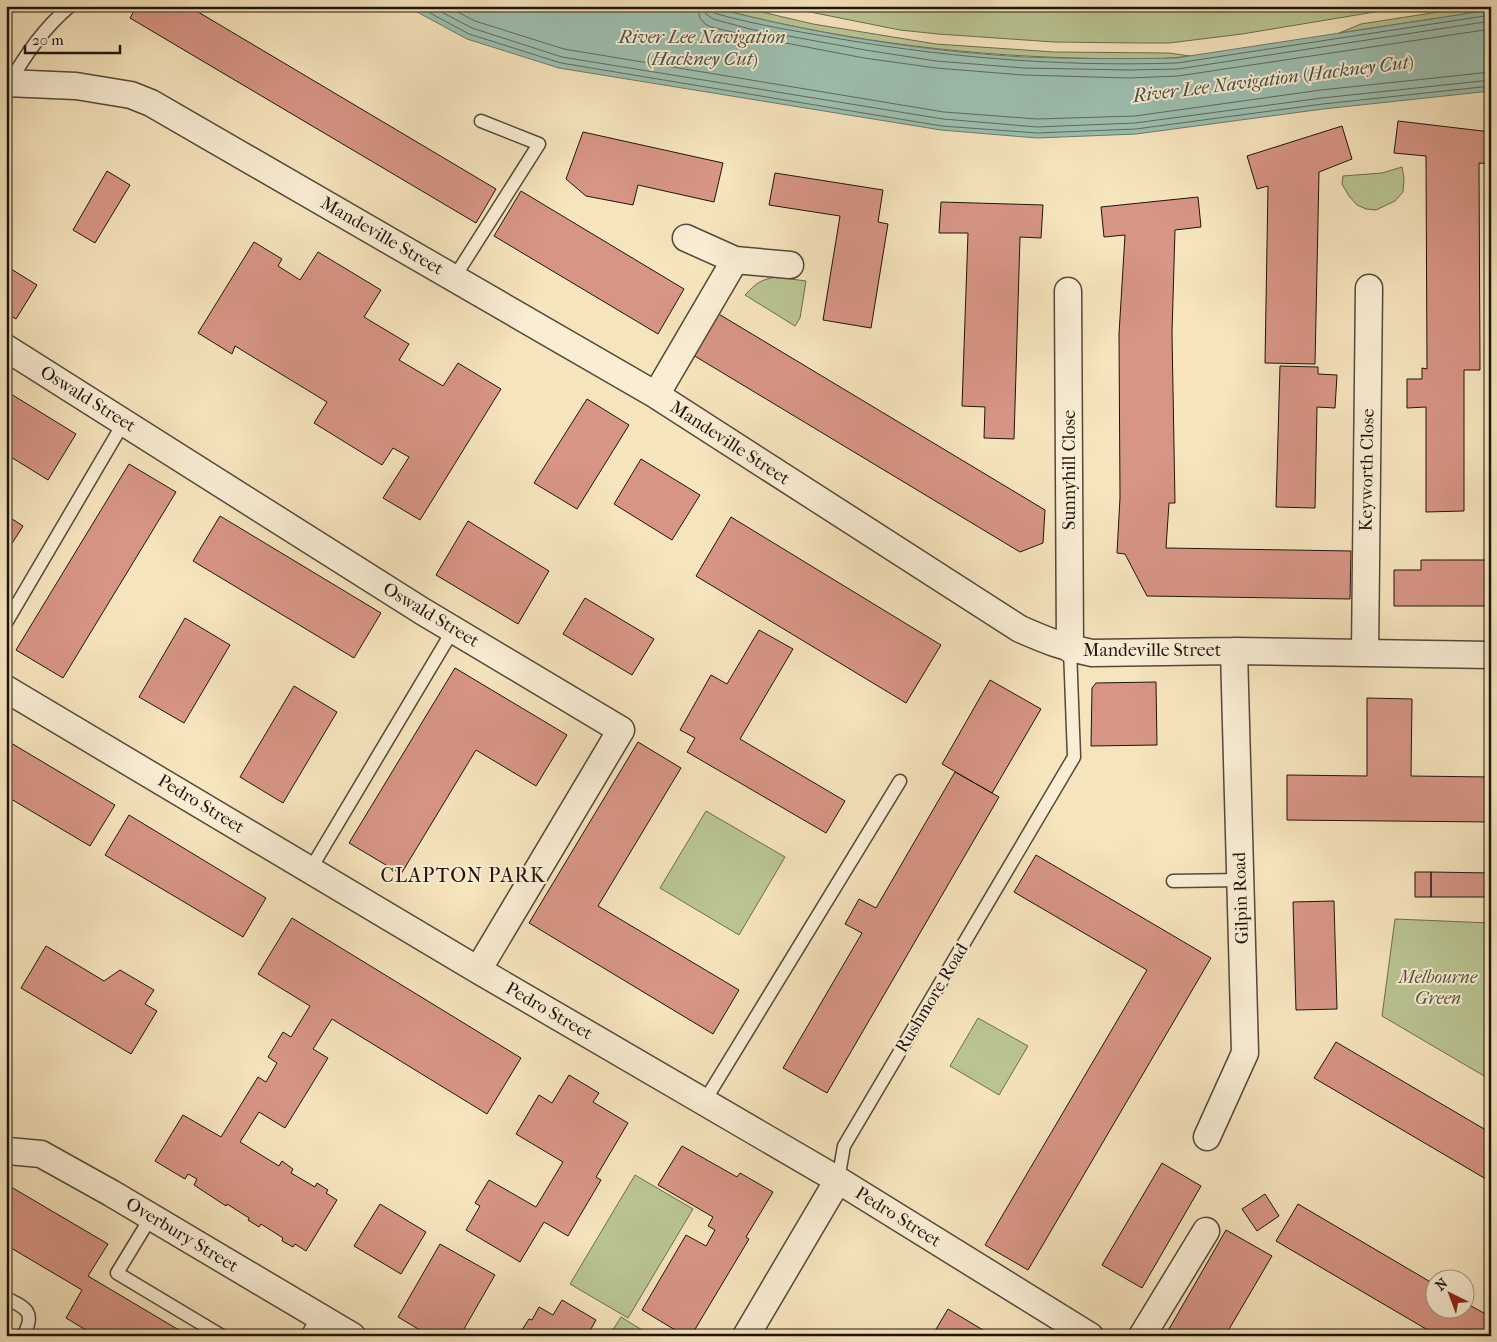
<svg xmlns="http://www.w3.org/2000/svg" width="1497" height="1342" viewBox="0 0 1497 1342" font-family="'IM FELL French Canon',serif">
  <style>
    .green { fill: #bac593; stroke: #6c6d50 }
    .water { fill: #9dbfb0; stroke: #6a7b6f }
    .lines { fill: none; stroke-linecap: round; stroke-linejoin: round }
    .shore { stroke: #5d6a5e; stroke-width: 1 }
    .building { fill: #d79585; stroke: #1d150d }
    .service-casing { stroke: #534939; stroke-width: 15 }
    .minor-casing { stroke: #534939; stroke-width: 29 }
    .service { stroke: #f9edd4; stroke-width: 12 }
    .minor { stroke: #f9edd4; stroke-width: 26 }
    .labels { text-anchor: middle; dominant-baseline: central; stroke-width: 4; stroke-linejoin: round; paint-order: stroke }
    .street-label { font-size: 18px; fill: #1d150d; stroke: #f9edd4 }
    .park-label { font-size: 18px; font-style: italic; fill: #54533c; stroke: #f9edd4 }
    .water-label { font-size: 19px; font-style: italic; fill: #4a5046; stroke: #f9edd4 }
    .quarter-label { font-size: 20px; letter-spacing: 1px; fill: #1d150d; stroke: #f9edd4 }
  </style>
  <rect width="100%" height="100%" fill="#f6e4bd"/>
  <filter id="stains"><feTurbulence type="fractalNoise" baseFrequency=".004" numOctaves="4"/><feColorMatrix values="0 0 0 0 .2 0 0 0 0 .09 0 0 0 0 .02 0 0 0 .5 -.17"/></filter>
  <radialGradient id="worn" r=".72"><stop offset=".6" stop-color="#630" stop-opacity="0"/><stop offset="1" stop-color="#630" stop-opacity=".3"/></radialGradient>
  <!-- green -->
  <path class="green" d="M707 6H736L813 24 936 44 1054 52 1169 53 1190 56C1153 61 1115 59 1077 58 952 55 828 38 707 6Z
    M780 6H1411L1242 34 1169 43H1139L1054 42 938 34 900 30Z
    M1477 6H1491V10L1339 33 1361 24Z
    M1402 167 1404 178 1403 192 1395 201 1376 210 1366 209 1357 205 1349 196 1342 184 1343 176 1382 173Z
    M777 277 806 281 800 318 795 326 745 295C756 283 762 279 777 277Z
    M706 811 785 857 739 935 660 888Z
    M1395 919 1491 923V1080L1382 1016Z
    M978 1018 1028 1046 999 1095 950 1066Z
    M635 1175 693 1209 628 1318 570 1284Z
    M621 1317 652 1336H609Z"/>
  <!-- water -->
  <path class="water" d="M406 6H707C810 33 918 51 1025 57 1075 59 1126 59 1176 58L1491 10V91L1323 109 1136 134 1037 138 941 130 559 68 467 39Z"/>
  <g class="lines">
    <!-- shore -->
    <path class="shore" d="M417 6 469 34 561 63 942 126 1037 133 1136 129 1323 104 1491 86
      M430 6 472 28 562 57 943 119 1037 127 1135 123 1322 98 1491 80
      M446 6 475 21 564 49 944 112 1037 119 1135 116 1321 90 1491 72
      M697 6 700 18 705 24 711 27 749 36 864 58 936 68 1023 75 1129 78 1178 76 1491 29
      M704 6 706 14 713 19 750 29 865 50 936 61 1024 68 1129 70 1178 69 1491 21
      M710 6 711 10 714 13C748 23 783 29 818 35 937 57 1057 67 1177 63L1491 15"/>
  </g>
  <!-- building -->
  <path class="building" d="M137 6H188L496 189 476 223 130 18Z
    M1398 121 1491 132V164L1479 163 1480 370H1464V511L1426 512V407L1407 408V379H1422V368L1427 369 1426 156 1394 153Z
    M1342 126 1352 159 1319 172 1315 364 1265 363 1268 186 1257 189 1247 156Z
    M583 132 723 163 714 202 638 185 633 205 586 196 566 179Z
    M107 171 130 185 95 243 73 230Z
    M775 173 883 190 878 222 888 224 871 328 823 320 840 216 769 205Z
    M521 191 684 289 658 334 494 236Z
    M1198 197 1201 227 1175 230 1172 333 1175 503H1169L1166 548 1351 551 1350 599 1147 596 1125 554 1117 553 1120 498 1119 334 1125 235 1104 237 1101 207Z
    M941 202 1043 205 1041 238 1020 237 1014 439 984 438 985 407 962 406 968 233H939Z
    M254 242 282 259 278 266 300 280 318 252 381 290 364 317 409 344 399 360 443 386 458 363 501 389 420 520 383 498 409 457 393 448 382 465 314 423 327 402 235 346 232 354 198 333Z
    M11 269 37 285 16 319 6 313V276Z
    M717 313 1045 510 1043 543 1020 552 693 355Z
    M1280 366 1318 367V374L1337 375 1335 408 1317 407 1315 508 1276 507Z
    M6 391 76 434 48 480 6 454Z
    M587 399 629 425 577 509 534 483Z
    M641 459 700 495 672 540 614 504Z
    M129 464 176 492 63 678 16 650Z
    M6 515 23 526 6 553Z
    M220 516 381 613 354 658 193 561Z
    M731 517 941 645 906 703 696 576Z
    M468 521 549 571 518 624 436 575Z
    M1421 560H1491V606H1394V570H1421Z
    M585 598 654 639 632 675 563 634Z
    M185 618 230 645 184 723 139 697Z
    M759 630 793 649 740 739 845 801 826 833 687 752 695 738 680 730 711 675 727 684Z
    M455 668 567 735 536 786 476 750 401 874 349 843Z
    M990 680 1041 709 992 793 942 764Z
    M1156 682 1157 745 1091 746 1092 688 1096 683Z
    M294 686 337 712 283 803 240 777Z
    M1367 698 1412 699 1411 776 1491 777V822L1287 820V775L1367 776Z
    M6 740 115 805 90 846 6 796Z
    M638 742 681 768 598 906 739 990 713 1034 529 923Z
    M955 772 999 797 827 1093 783 1068 862 933 845 924 859 899 876 908Z
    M129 815 266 898 243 937 105 855Z
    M1036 855 1211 958 1028 1270 985 1245 1147 970 1014 892Z
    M1415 872H1431V897H1415Z
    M1431 872 1491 873V897H1431Z
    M1334 901 1337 1009 1296 1010 1293 902Z
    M292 918 521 1058 487 1114 332 1019 313 1049 328 1058 285 1128 259 1112 240 1142 279 1166 282 1161 293 1169 291 1173 315 1187 317 1183 328 1190 326 1193 337 1200 306 1251 295 1244 293 1247 282 1241 283 1238 261 1224 259 1227 248 1220 249 1218 227 1204 226 1206 194 1185 197 1179 188 1174 185 1179 155 1161 183 1115 221 1137 258 1077 266 1082 277 1063 268 1057 283 1032 291 1037 310 1006 258 974Z
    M46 946 104 981 120 970 154 990 145 1004 157 1011 131 1054 21 988Z
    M1336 1042 1491 1133V1182L1314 1078Z
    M569 1075 599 1093 593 1102 628 1123 596 1177 601 1180 568 1236 544 1222 520 1262 466 1230 480 1206 475 1203 489 1180 536 1207 563 1162 516 1134 539 1095 552 1103Z
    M682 1146 737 1177 740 1173 773 1192 746 1237 749 1239 691 1336H685L642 1310 686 1235 706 1246 715 1230 708 1226 713 1217 658 1185Z
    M1162 1163 1201 1186 1142 1288 1102 1265Z
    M6 1184 108 1244 88 1276 189 1336H96L66 1318 82 1290 6 1245Z
    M1265 1194 1279 1216 1257 1231 1242 1209Z
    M380 1204 426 1232 401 1274 354 1246Z
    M1298 1204 1434 1284V1310H1464V1302L1491 1317V1336H1438L1276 1241Z
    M1226 1230 1272 1256 1225 1336H1165Z
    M440 1244 495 1275 460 1336H430L398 1317Z
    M562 1300 596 1320 587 1336H518L529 1319 532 1320 539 1307 553 1315Z
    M948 1309 993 1336H932Z"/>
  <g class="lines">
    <defs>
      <path id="service" d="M9 83C27 53 43 29 70 6
        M454 278 539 144 481 121
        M6 623 124 422
        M310 870 453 630
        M1173 881 1241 880
        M704 1102 900 781
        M838 1180 844 1146 1074 757 1070 649
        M151 1217 117 1273 222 1336
        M6 1298C27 1308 36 1313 23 1336
        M307 1336 318 1316"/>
      <path id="minor" d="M6 83 76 86 131 95 151 103 656 395 1020 629C1045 640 1065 648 1092 653L1234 651 1491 655
        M686 238 735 260 790 265
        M1068 291 1070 649
        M6 348 422 611 621 730 478 970
        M656 395 735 260
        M1365 653 1369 288
        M6 689 478 970 838 1180 1090 1336
        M1207 1137 1245 1053 1234 651
        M6 1152 8 1151 41 1154 111 1193 352 1336
        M746 1336 838 1180
        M1142 1336 1206 1231"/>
    </defs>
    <!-- service casing -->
    <use href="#service" class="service-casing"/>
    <!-- minor casing -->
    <use href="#minor" class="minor-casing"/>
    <!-- service -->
    <use href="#service" class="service"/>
    <!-- minor -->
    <use href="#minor" class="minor"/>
  </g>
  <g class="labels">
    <!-- street labels -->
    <g class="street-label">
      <text transform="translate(382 236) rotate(30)">Mandeville Street</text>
      <text transform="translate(88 399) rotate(32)">Oswald Street</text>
      <text transform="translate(730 443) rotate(33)">Mandeville Street</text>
      <text transform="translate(1069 470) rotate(-90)">Sunnyhill Close</text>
      <text transform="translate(1367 470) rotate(-89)">Keyworth Close</text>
      <text transform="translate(431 615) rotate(31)">Oswald Street</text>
      <text x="1152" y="650">Mandeville Street</text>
      <text transform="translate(201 804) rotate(31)">Pedro Street</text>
      <text transform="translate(1241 898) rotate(-92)">Gilpin Road</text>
      <text transform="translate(932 998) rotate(-59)">Rushmore Road</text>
      <text transform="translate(549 1011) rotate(30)">Pedro Street</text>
      <text transform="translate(898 1217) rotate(32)">Pedro Street</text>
      <text transform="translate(182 1235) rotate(31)">Overbury Street</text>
    </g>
    <!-- park labels -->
    <g class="park-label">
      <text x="1438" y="977">Melbourne<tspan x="1438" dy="21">Green</tspan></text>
    </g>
    <!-- water labels -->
    <g class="water-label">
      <text x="702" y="37">River Lee Navigation<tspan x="702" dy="22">(Hackney Cut)</tspan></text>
      <text transform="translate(1273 79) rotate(-7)">River Lee Navigation (Hackney Cut)</text>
    </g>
    <!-- quarter labels -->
    <g class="quarter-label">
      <text x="463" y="875">CLAPTON PARK</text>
    </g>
  </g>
  <!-- margin -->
  <rect width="1497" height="1342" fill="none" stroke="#f6e4bd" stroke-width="25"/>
  <rect x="8" y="8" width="1482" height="1327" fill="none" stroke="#1d150d" stroke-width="2.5"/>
  <rect x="12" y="12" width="1472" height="1317" fill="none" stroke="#1d150d"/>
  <!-- north arrow -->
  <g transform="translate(1450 1294) rotate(318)"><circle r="24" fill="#f9edd4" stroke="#a19784"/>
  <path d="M0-4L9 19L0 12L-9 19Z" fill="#8f2418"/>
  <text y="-8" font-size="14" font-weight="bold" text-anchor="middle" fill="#1d150d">N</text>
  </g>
  <!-- scale -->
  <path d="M25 45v8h95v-8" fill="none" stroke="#1d150d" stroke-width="2.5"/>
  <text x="32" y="45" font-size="15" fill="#1d150d" stroke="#f9edd4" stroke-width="4" paint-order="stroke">20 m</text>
  <rect width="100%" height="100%" filter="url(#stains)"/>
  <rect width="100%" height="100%" fill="url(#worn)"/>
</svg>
